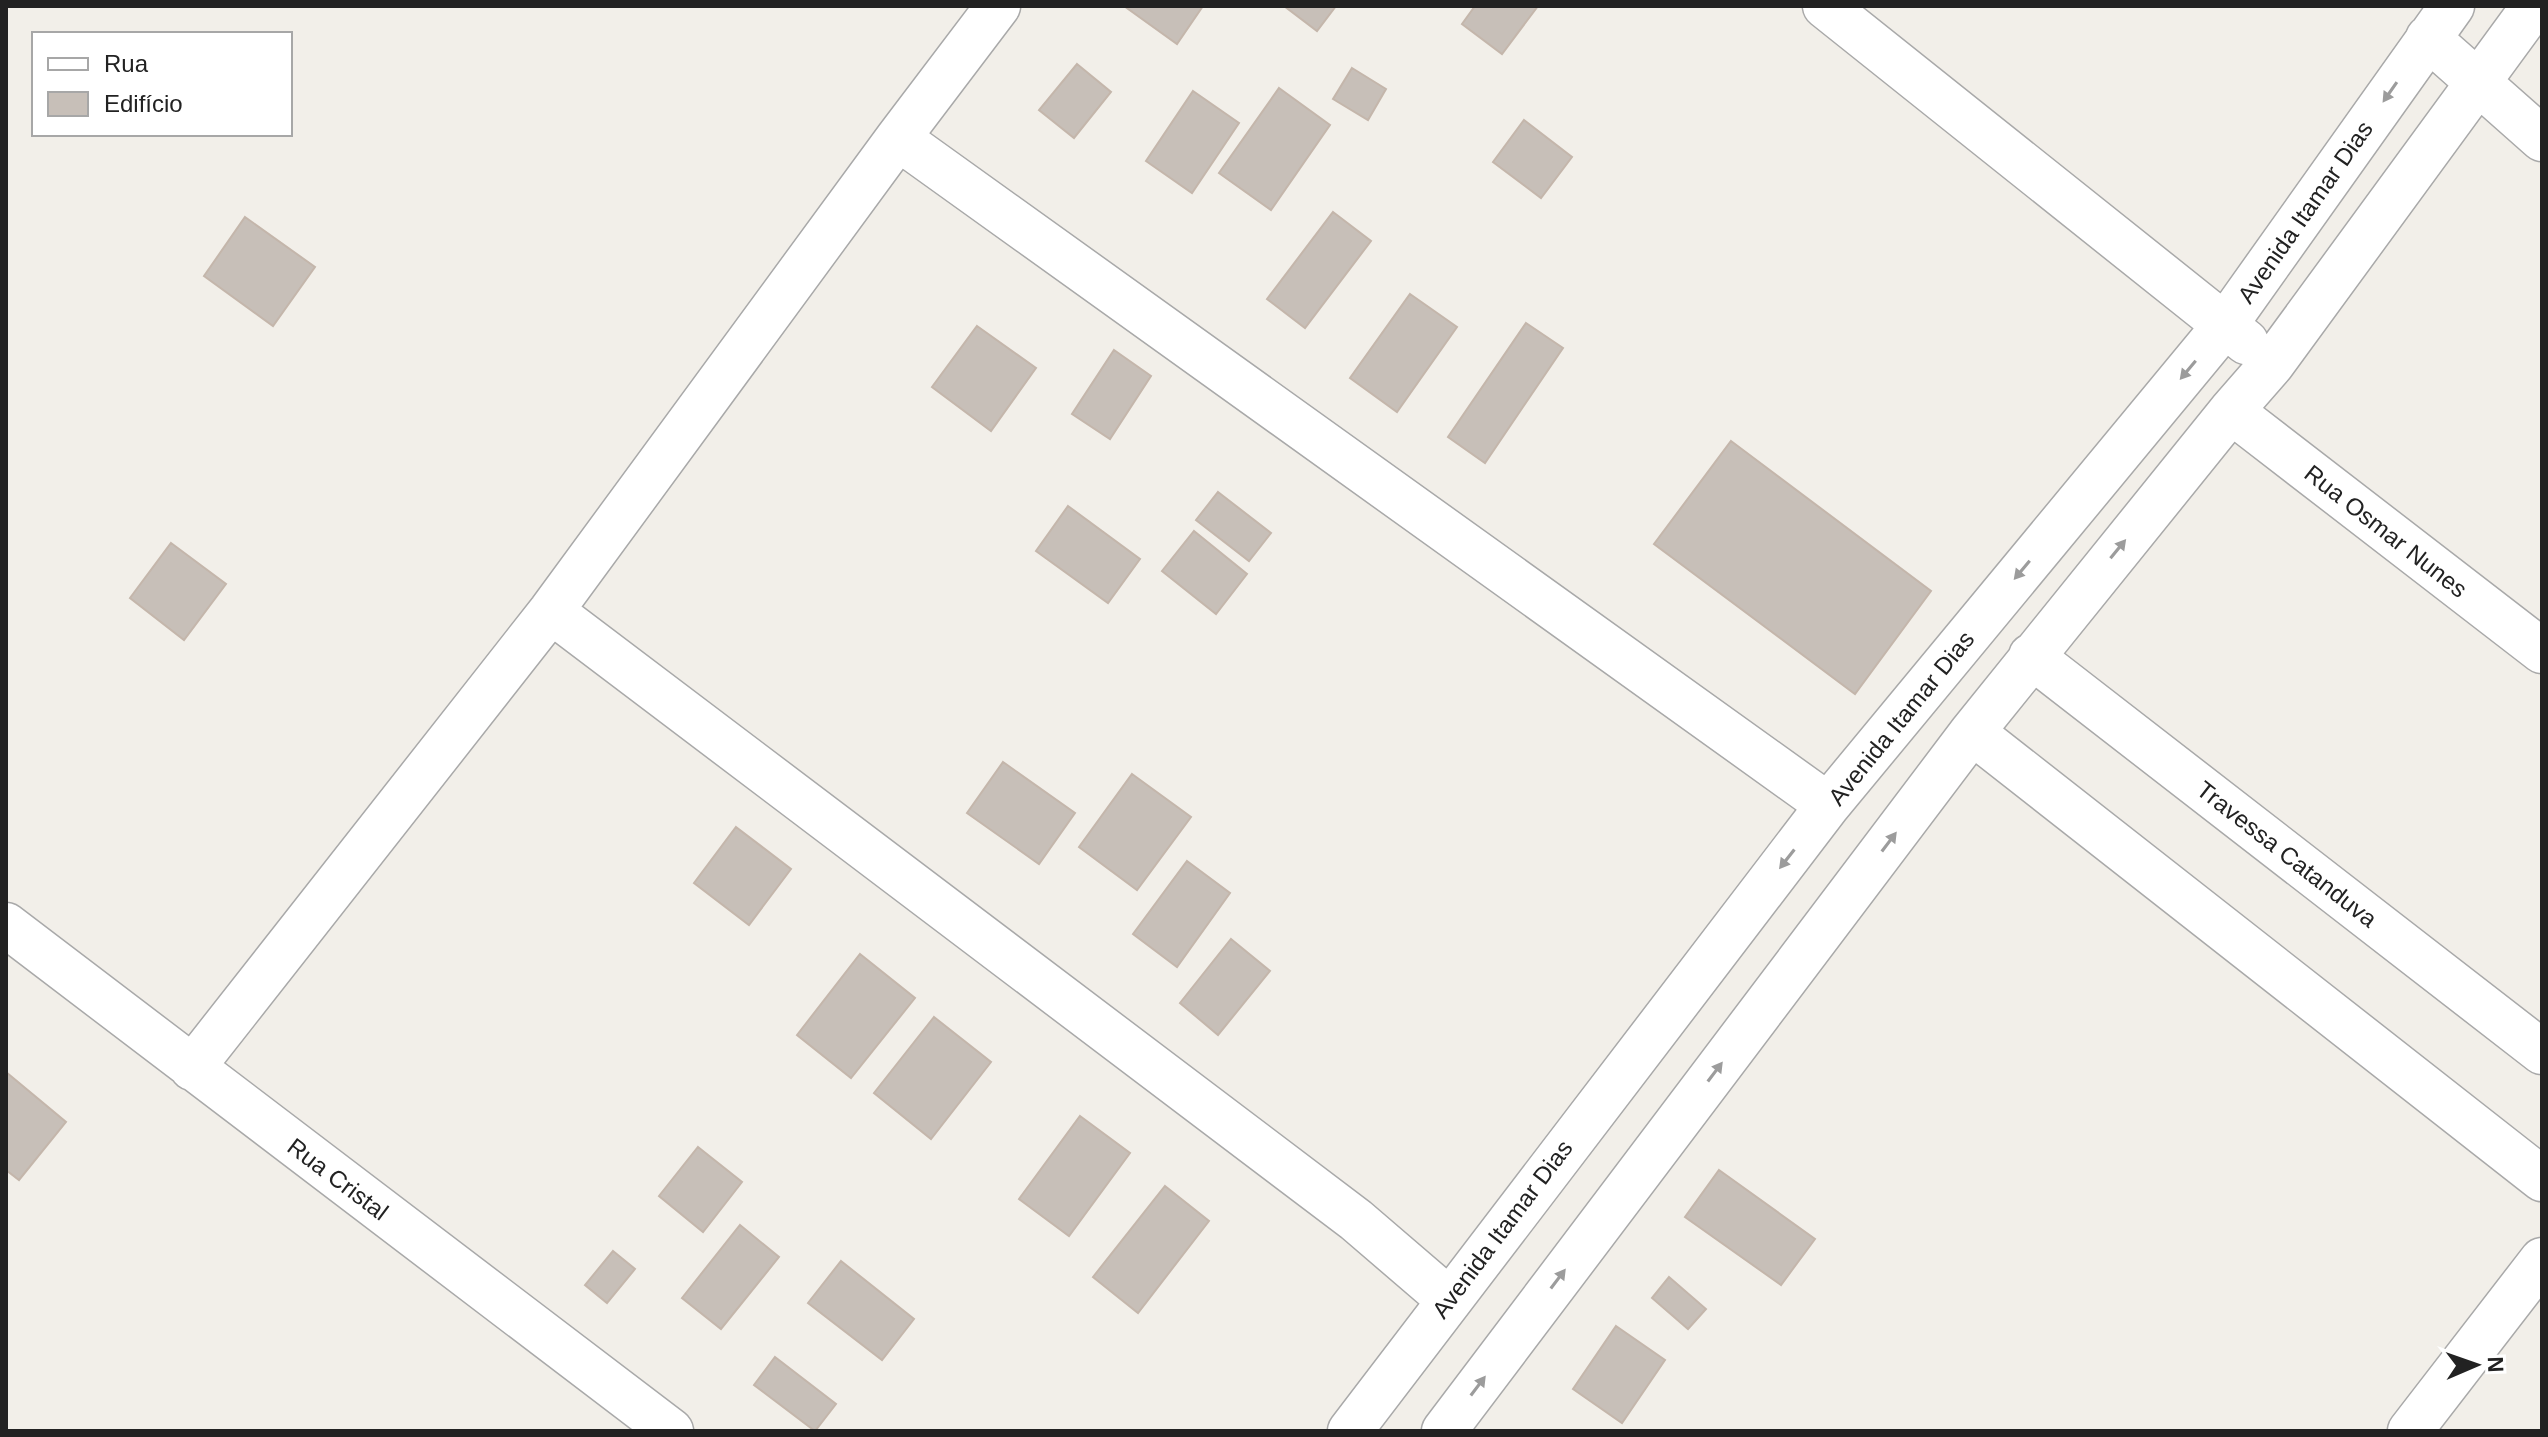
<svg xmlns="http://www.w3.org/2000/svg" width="2548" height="1437" viewBox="0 0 2548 1437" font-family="Arial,sans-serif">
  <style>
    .building { fill: #c7bfb8; stroke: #c4b6ab; stroke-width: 2 }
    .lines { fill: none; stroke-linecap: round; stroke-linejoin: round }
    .minor-casing { stroke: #a9a9a9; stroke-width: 47 }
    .minor { stroke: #fff; stroke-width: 44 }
    .oneway { fill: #9c9c9c }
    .labels { text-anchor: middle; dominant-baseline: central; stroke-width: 6; stroke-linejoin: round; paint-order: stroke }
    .street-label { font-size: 24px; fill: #222; stroke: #fff }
  </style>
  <rect width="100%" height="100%" fill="#f2efe9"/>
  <!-- building -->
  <path class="building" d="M1124 6H1203L1177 44Z
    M1284 6H1336L1317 31Z
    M1475 6H1538L1502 54 1462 24Z
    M1077 64 1111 92 1074 138 1039 110Z
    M1352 68 1386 89 1368 120 1333 99Z
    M1279 88 1330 125 1271 210 1219 173Z
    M1193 91 1239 123 1192 193 1146 161Z
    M1524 120 1572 157 1541 198 1493 162Z
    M1333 212 1371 241 1305 328 1267 299Z
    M245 217 315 267 273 326 204 276Z
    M1410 294 1457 327 1397 412 1350 378Z
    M1526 323 1563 348 1485 463 1448 437Z
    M977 326 1036 368 991 431 932 387Z
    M1114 350 1151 376 1110 439 1072 414Z
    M1731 441 1931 591 1855 694 1654 544Z
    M1218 492 1271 533 1249 561 1196 520Z
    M1068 506 1140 559 1108 603 1036 551Z
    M1194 531 1247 574 1216 614 1162 571Z
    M171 543 226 584 184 640 130 598Z
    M1003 762 1075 813 1039 864 967 813Z
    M1132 774 1191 817 1137 890 1079 847Z
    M736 827 791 869 749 925 694 883Z
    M1187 861 1230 893 1177 967 1133 934Z
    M1231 939 1270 971 1218 1035 1180 1003Z
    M860 954 915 998 851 1078 797 1035Z
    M934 1017 991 1062 931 1139 874 1093Z
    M6 1072 66 1122 19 1180 6 1170Z
    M1080 1116 1130 1153 1069 1236 1019 1199Z
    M698 1147 742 1182 703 1232 659 1196Z
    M1719 1170 1815 1239 1781 1285 1685 1217Z
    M1165 1186 1209 1221 1138 1313 1093 1277Z
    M740 1225 779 1257 721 1329 682 1298Z
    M613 1251 635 1269 607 1303 585 1285Z
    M841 1261 914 1319 882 1360 808 1303Z
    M1669 1277 1706 1309 1688 1329 1652 1298Z
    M1616 1326 1665 1360 1622 1423 1573 1389Z
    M775 1357 836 1404 815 1431 754 1385Z"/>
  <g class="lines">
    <defs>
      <path id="minor" d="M1825 6 2246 342
        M2428 38 2542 139
        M898 138 1828 805
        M2231 411 2542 651
        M551 611 1356 1220 1448 1299
        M2031 656 2542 1052
        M1972 732 2542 1179
        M6 925 671 1431
        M192 1068 551 611 898 138 998 6
        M1350 1431 1828 805 2225 325 2452 6
        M1444 1431 1972 732 2231 411 2272 364 2534 6
        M2410 1431 2542 1260"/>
    </defs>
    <!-- minor casing -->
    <use href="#minor" class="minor-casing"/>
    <!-- minor -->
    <use href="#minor" class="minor"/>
  </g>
  <!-- one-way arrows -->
  <defs><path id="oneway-solid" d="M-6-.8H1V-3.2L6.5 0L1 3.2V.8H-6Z" transform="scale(2)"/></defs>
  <g class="oneway">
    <use href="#oneway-solid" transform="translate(2390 92) rotate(125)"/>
    <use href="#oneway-solid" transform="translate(2188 370) rotate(130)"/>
    <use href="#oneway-solid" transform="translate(2118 549) rotate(-51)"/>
    <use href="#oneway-solid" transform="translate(2022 570) rotate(130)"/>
    <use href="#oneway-solid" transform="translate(1889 842) rotate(-53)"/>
    <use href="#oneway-solid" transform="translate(1787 859) rotate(128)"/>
    <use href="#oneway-solid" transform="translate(1715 1072) rotate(-53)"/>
    <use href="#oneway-solid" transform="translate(1558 1279) rotate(-53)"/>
    <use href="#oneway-solid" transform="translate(1478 1386) rotate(-53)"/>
  </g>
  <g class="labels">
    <!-- street labels -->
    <g class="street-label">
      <text transform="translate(2305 212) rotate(-55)">Avenida Itamar Dias</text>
      <text transform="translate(2386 531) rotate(38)">Rua Osmar Nunes</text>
      <text transform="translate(1901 718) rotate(-51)">Avenida Itamar Dias</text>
      <text transform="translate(2287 854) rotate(38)">Travessa Catanduva</text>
      <text transform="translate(338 1179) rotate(37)">Rua Cristal</text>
      <text transform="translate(1502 1229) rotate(-53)">Avenida Itamar Dias</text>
    </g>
  </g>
  <!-- border -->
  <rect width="2548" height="1437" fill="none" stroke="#222222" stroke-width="16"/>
  <!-- legend -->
  <rect x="32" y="32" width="260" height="104" fill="#ffffff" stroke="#a7a7a7" stroke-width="2"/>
  <rect x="48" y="58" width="40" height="12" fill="#ffffff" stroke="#a7a7a7" stroke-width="2"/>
  <text x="104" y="72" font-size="24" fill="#222222">Rua</text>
  <rect x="48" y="92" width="40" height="24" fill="#c7bfb8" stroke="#a7a7a7" stroke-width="2"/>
  <text x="104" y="112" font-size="24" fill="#222222">Edifício</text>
  <!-- north arrow -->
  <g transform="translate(2476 1365) rotate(88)" stroke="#ffffff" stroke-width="6" paint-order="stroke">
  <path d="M0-6L14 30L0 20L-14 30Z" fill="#222222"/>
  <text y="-12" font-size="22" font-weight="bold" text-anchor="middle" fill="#222222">N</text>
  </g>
</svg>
